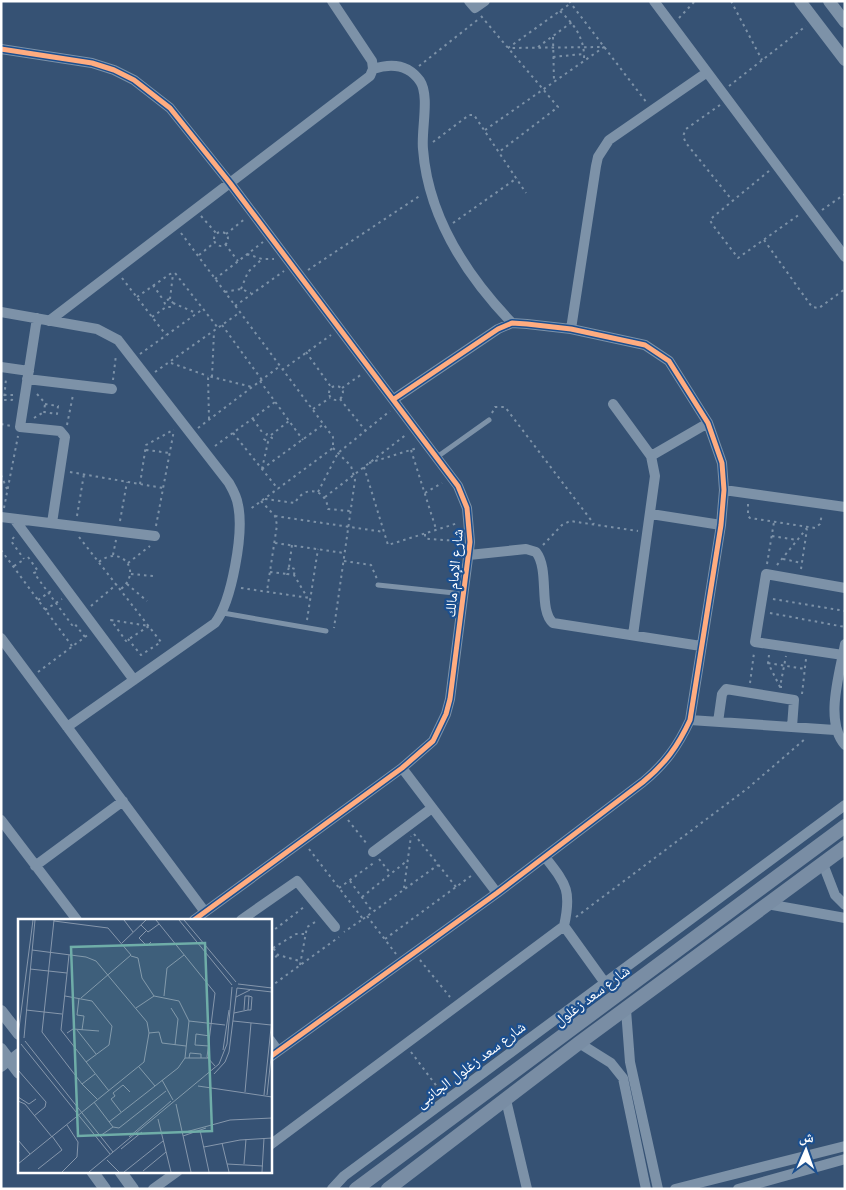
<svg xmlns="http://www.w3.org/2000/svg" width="846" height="1190" viewBox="0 0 846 1190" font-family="Barlow,'Noto Naskh Arabic',sans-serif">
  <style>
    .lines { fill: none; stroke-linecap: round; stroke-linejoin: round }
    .path { stroke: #7d92a8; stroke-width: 2; stroke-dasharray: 2.5 4; stroke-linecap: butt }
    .service { stroke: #7d92a8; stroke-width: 5 }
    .minor { stroke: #7d92a8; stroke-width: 10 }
    .tertiary { stroke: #7d92a8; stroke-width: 12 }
    .secondary { stroke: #798da4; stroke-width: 14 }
    .cycleway-casing { stroke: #1b4f8f; stroke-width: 8 }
    .cycleway { stroke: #ffac80; stroke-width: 5 }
    .labels { text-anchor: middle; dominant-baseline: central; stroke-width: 4.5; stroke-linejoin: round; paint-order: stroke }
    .street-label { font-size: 15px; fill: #fff; stroke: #1b4f8f }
    .inset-road { fill: none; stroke: #8697ac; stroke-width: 1 }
    .view { fill: #6fada8; fill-opacity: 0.15; stroke: #6fada8; stroke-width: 2.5 }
    .inset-edge { fill: none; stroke: #fff; stroke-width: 2.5 }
  </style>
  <rect width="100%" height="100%" fill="#365274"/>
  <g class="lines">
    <!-- path -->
    <path class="path" d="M569 1 647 103
      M731 1 762 60
      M560 11C575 25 585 39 584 60
      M481 16 558 107 499 152
      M679 18 695 1
      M553 37 554 82
      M538 47 572 22
      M508 48 571 3
      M553 57 583 54
      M419 66 480 18
      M729 86 806 26
      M720 105 686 129 683 136 686 143 732 200
      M485 130 604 47 508 48
      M433 142 469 115H474L526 193
      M769 171 713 217 710 220 712 224 738 258 800 214
      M822 210 845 194
      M201 216 216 233
      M453 223 517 178
      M214 239a7 7 0 1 1 14 0a7 7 0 1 1-14 0Z
      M181 233 333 437V448L249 510
      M226 234 246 218
      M764 240 812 307 819 308 845 289
      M225 244 238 261
      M247 254 262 259H274
      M199 255 214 243
      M308 270 421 195
      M122 278 166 335
      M215 279 263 242
      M153 285 164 301
      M241 289 248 272 262 259
      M225 292 241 289 251 293
      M137 297 170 274 175 273 218 328
      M170 299 173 274
      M173 303 196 313
      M235 306 284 271
      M152 317 166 307H171L173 303 170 299 164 301 166 307
      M222 325 262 380
      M306 352 331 387
      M140 354 203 309
      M171 363 208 376
      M282 370 331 335
      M155 372 239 313
      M212 377 214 332
      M113 380 116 355
      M260 381 303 440
      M329 393a7 7 0 1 1 14 0a7 7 0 1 1-14 0Z
      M342 388 362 374
      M37 394 45 403
      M4 395H13L12 400H4L6 379
      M340 399 365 430
      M45 404 58 406 57 414 44 412Z
      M313 409 330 398
      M492 413 495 407H505L594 524
      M34 418 44 412
      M209 419 208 376 252 387
      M253 419 264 435
      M1 424 11 426
      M67 425 73 395
      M198 428 280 366
      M233 433 278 489
      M271 435 289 421
      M215 446 275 402
      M333 448 351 466 355 480 334 628
      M146 450 170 453
      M411 450 436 529
      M369 463 417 448
      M364 467 388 545 458 523
      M262 469 324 424
      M262 469 268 442 272 438 267 434 264 439 268 442
      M70 472 163 488
      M1 475 7 489
      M140 484 146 445 173 430
      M318 492 338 453 390 411
      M425 493 442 483
      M325 497 407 434
      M265 499 295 503C304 485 326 488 328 509L350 511
      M261 501 275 516 277 525 267 591
      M748 504V516L750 518 815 528 820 524 822 514
      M4 508 18 436
      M77 516 84 474
      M275 516 384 532
      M120 521 127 482
      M156 526 174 430
      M425 534V538L429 539 460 541
      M772 536 797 540
      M14 537 11 541 24 559
      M79 537 161 642 141 655 128 639
      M275 543 344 553
      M543 545 562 525 570 521 638 531
      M1 550 72 646
      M113 555 116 540
      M28 557 38 571 34 573 72 625 74 623 85 637
      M783 559 802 563
      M344 561 371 565 377 579
      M99 562C121 544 143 571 121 589
      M128 563 150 546
      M767 564 774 522
      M777 565 807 528
      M14 566 25 559
      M289 567 292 545
      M801 569 807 529
      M270 572 287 574
      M131 574 153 576
      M294 575 295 569 289 567 287 574 294 575 307 597
      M127 584 147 601
      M241 588 310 598
      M773 599 845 611
      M38 600 54 589
      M91 606 117 584
      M45 610 62 599
      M770 613 845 627
      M111 620 149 626 126 641Z
      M307 620 318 549
      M769 655 768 663 780 687
      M768 663 805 669
      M38 672 89 634
      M750 683 754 653
      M782 687H780L786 656
      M802 694 806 659
      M348 820 367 844
      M414 834 456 887
      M309 849 363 919 344 932
      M379 859 391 874
      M350 881 372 911
      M339 888 375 862
      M404 888 411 836
      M362 897 408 860
      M367 916 396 954
      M576 917 748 788 805 739
      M363 919 438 865
      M270 933 304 907
      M385 939 471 876
      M270 943 278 955 300 961
      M273 948 296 934H306
      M420 960 450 997
      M270 961 278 955
      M300 965 307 927 317 921
      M270 987 339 937
      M411 1052 441 1092"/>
    <!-- service -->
    <path class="service" d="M437 457 489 420
      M378 585 464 594
      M223 613 326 631"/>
    <!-- minor -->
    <path class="minor" d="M469 1 475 8 485 1
      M654 1 845 257
      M1 49 92 63 114 70 134 80 170 108 230 183 458 486 467 508 470 542 450 699 446 714 433 741 402 768 194 920
      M373 69C391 63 408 64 420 81 430 96 421 130 423 149 428 216 467 276 512 323
      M1 312 97 329 118 340 229 483C233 490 237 497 238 505 244 532 232 601 215 623L67 727
      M37 318 20 427 60 431 65 437 52 523
      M49 321 370 76 373 69 372 61 332 1
      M571 329 596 166 598 157 609 140 706 73
      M1 367 29 371
      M27 379 112 389
      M613 404 651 456 655 476 633 635
      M651 456 708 423
      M724 490 845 507
      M651 514 721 525
      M1 517 155 536
      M14 519 134 680
      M469 555 526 549 536 552C550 570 538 610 553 623L701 646
      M1 638 205 912
      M845 644C840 673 824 721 845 745
      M843 655 755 642 766 574 845 588
      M690 720 835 730
      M718 722 722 694 726 689 794 700 792 727
      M402 768 497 893
      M1 820 77 920
      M373 852 432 808
      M823 864 835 895 845 905
      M35 866 123 801
      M767 904 845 918
      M241 920 297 881 335 927
      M564 926 605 983
      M626 1010 630 1062 658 1189
      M270 1040 278 1051
      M579 1043 611 1063 623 1078 646 1189
      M270 1057 497 893 643 782C665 764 678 746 690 720L721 525 724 490 722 463 708 423 669 361 645 345 571 329 527 324 512 323 498 329 394 399
      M1 1067 19 1053
      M506 1100 527 1189
      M270 1145 564 926C572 890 566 884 545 857
      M153 1189 178 1171
      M332 1189 344 1176 845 805
      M675 1189 845 1146
      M738 1189 845 1159"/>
    <!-- tertiary -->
    <path class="tertiary" d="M800 1 845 60
      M829 1 845 22
      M1 1011 19 1034
      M1 1049 19 1073
      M92 1171 105 1189
      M120 1171 133 1189"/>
    <!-- secondary -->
    <path class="secondary" d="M356 1189 845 826
      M388 1189 579 1043 845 847"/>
    <defs>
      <path id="cycleway" d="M1 49 92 63 114 70 134 80 170 108 230 183 458 486 467 508 470 542 450 699 446 714 433 741 402 768 194 920
        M270 1057 497 893 643 782C665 764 678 746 690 720L721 525 724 490 722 463 708 423 669 361 645 345 571 329 527 324 512 323 498 329 394 399"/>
    </defs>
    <!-- cycleway casing -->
    <use href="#cycleway" class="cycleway-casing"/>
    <!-- cycleway -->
    <use href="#cycleway" class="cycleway"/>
  </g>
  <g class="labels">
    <!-- street labels -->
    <g class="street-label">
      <text transform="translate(453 573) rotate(-85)">شارع الإمام مالك</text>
      <text transform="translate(591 995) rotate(-37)">شارع سعد زغلول</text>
      <text transform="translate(470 1064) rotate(-37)">شارع سعد زغلول الجانبى</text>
    </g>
  </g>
  <!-- overview -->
  <g transform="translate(18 919)">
    <rect width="254" height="254" fill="#365274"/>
    <path class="inset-road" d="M36 1 24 113 64 165 79 180M106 1 115 13M138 1 197 74 189 138 197 147M161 1 214 66M166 1 218 63M36 2 90 9 113 36 63 79M123 6 130 13 141 5M128 12 121 19 129 27 133 23M104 24 128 1M51 36 43 111 91 172M113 37 120 39 124 59 136 77M12 50 49 54M220 65 254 69M219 69 254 73M47 77 74 82 94 107 91 126 68 143M146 77 149 49 166 36M218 78 232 71M61 79 59 96 66 97 64 111M153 89 160 100 157 126M8 91 44 95M226 91 227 77H231M230 91H233L234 78 231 77M216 94 230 91 231 77M171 102 207 106M215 102 253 106M59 111 78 135M49 114 55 110 81 112M131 114 141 113 144 124 168 127M0 117 15 1M6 119 17 1M7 122 95 233M3 125 92 235M191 127 177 126 178 115 192 117M205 131 211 91M167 139H190M171 139 172 134 183 135V139M121 148 137 167M0 151 28 183 27 188 16 197M196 155 207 143 211 133 219 69M144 161 155 181M64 165 77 155M180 167 254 178M227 173 233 104M246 176 254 99M249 176 254 129M0 178 11 185 18 180M0 182 7 185 34 218M76 183 95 208 101 209 148 172M158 185 173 253M103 193 93 180 97 177 95 174 105 166 112 173M140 200 153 253M91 203 160 149 167 139 171 102 161 82 136 77 118 89M182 211 191 253M164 214 212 201 254 199M82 217 95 208M165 217 188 209M111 218 153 182M0 221 12 235M204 224 211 253M186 228 222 221 254 219M103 230 124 213M89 241 101 253M0 245 126 143 131 114 129 103 78 42 68 38 14 31M209 245 245 247M226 245 228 220M20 250 44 231 34 217M125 252 148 233M44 253 59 238 60 223 49 206M71 253 201 145 209 125 214 68M106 253 145 222M244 253 246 219"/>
    <path class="view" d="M187 24 194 212 60 217 53 28Z"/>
    <rect width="254" height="254" class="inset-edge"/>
  </g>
  <!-- border -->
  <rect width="846" height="1190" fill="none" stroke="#ffffff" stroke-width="5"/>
  <!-- north arrow -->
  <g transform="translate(806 1150) rotate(2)" stroke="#1b4f8f" stroke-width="4" paint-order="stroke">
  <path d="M0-4L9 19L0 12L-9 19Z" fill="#ffffff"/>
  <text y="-8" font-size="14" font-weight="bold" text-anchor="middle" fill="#ffffff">ش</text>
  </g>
</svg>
